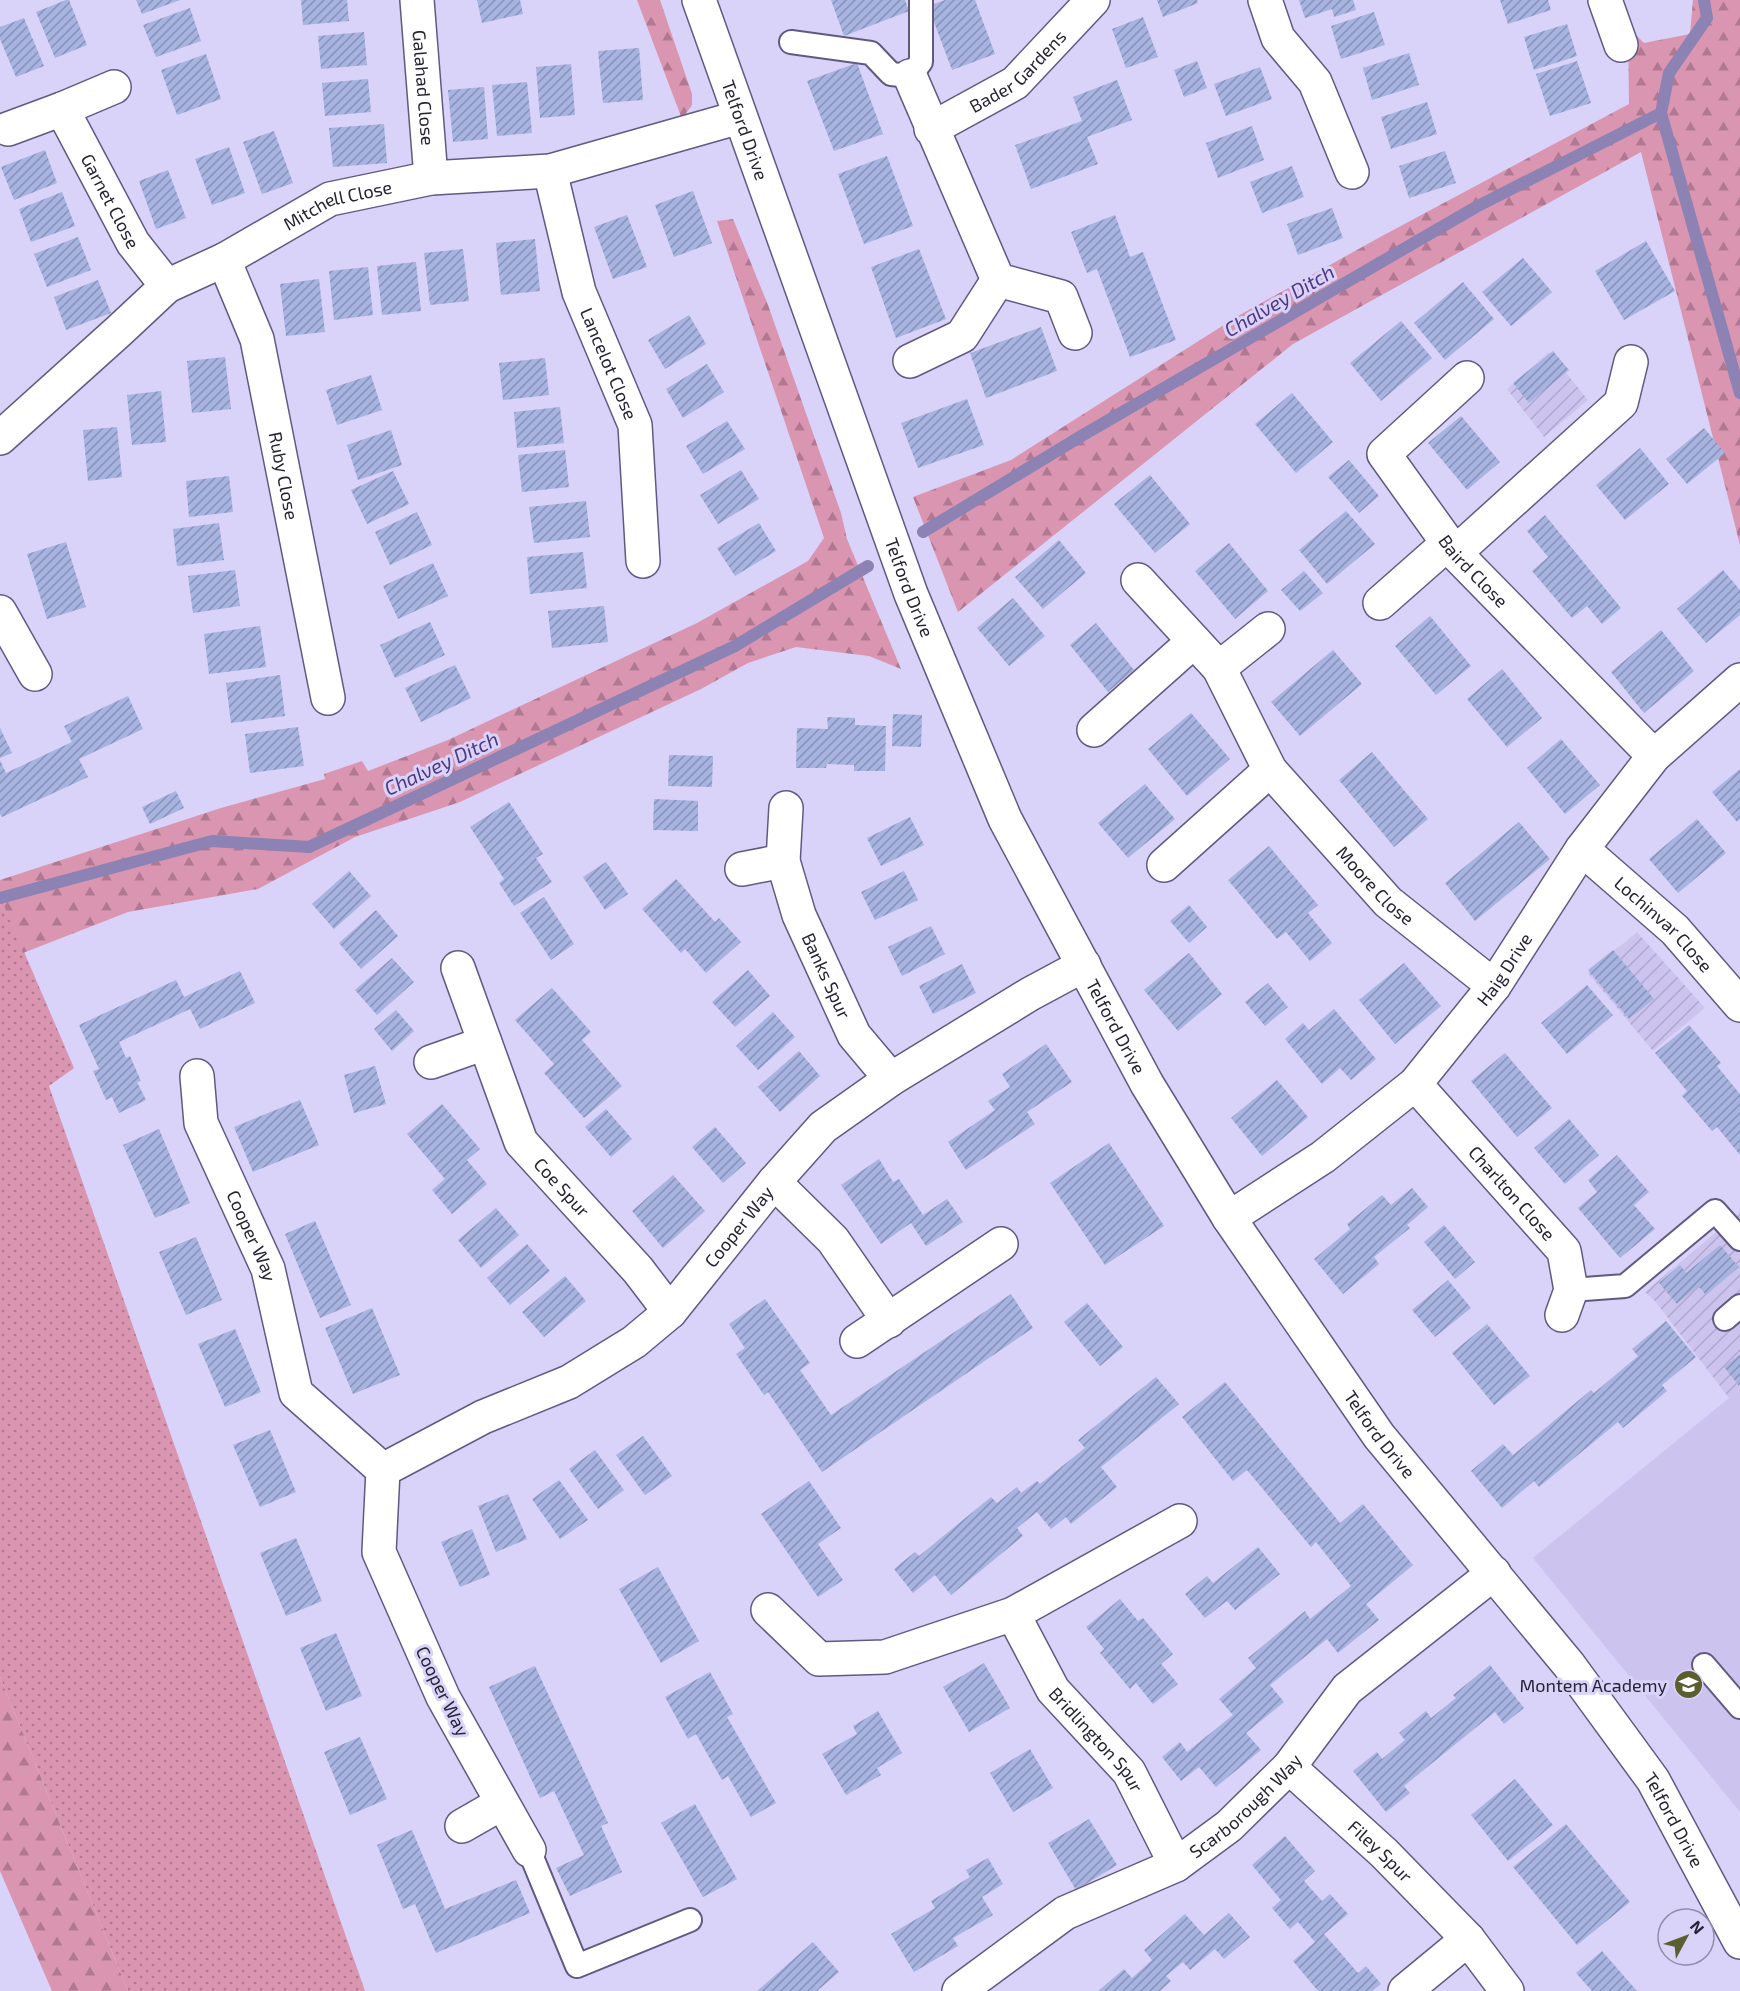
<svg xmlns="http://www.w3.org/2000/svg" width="1740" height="1991" viewBox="0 0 1740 1991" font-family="'Exo 2',sans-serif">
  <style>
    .built { fill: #ccc4ef }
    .industrial { fill: url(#industrial-furrows) }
    .grass { fill: url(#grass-dots) }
    .forest { fill: url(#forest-firs) }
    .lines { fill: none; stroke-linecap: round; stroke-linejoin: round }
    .stream { stroke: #8c82b4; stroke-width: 12 }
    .building { fill: url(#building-hatch) }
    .lane-casing { stroke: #625983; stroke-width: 26 }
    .street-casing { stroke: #625983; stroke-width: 36 }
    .lane { stroke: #fff; stroke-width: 22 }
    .street { stroke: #fff; stroke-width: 33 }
    .labels { text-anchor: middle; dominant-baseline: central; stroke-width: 6; stroke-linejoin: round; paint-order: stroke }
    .street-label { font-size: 18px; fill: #272335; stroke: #d9d2f9 }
    .poi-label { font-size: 18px; fill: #272335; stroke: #d9d2f9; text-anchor: end }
    .water-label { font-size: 20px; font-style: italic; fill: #4e3884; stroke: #d9d2f9 }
  </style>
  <defs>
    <pattern id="industrial-furrows" width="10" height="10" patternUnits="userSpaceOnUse" patternTransform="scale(1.5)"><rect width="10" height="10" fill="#ccc4ef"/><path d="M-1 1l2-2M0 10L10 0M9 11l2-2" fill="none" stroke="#afa8ce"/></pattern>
    <pattern id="grass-dots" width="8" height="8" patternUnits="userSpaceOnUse" patternTransform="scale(1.5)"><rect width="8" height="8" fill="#da95b1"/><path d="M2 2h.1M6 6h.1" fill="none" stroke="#b17991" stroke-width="1.8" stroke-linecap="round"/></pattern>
    <pattern id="forest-firs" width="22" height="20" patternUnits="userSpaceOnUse" patternTransform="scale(1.5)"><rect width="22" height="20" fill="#da95b1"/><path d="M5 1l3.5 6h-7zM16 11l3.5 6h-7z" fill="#b17991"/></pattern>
    <pattern id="building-hatch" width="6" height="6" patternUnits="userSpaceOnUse" patternTransform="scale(1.5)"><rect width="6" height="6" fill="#a7b3e0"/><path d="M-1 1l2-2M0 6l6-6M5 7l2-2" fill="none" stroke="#8891b6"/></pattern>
  </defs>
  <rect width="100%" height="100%" fill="#d9d2f9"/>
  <!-- built -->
  <path class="built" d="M1740 1389V1812L1533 1558Z"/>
  <!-- industrial -->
  <path class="industrial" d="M1549 352 1588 400 1544 437 1507 389Z
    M1637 932 1705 1008 1653 1051 1588 973Z
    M1740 1212V1389L1729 1398 1655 1301 1645 1292Z"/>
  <!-- grass -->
  <path class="grass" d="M0 896 74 1068 49 1086 365 1991H128L0 1677Z"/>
  <!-- forest -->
  <path class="forest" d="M637 0H660L692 94V105L682 119Z
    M1693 0H1740V545L1641 152 1293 344 958 612 913 497 1011 460 1238 316 1382 236 1629 104 1628 27 1644 43 1690 34Z
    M733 219 768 305 841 513 847 539 901 669 869 656 796 647 748 663 701 689 460 802 355 837 258 889 128 912 23 953 0 896V880L221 808 325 779 324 774 362 761 368 771 448 740 697 623 808 561 824 538 717 221Z
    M0 1677 128 1991H52L0 1871Z"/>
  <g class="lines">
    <!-- stream -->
    <path class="stream" d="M1704 0 1707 18 1669 73 1661 113 1740 393
      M923 532 1083 435 1476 207 1661 113
      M0 898 212 841 309 847 735 646 868 566"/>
  </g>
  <!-- building -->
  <path class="building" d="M66 0H69L87 45 55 58 36 12Z
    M136 0H180L142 14Z
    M301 0H347L349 21 303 25Z
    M477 0H520L523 14 482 23Z
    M831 0H905L909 11 844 36Z
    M945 0H975L995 54 952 70 928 6Z
    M1157 0H1197L1198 3 1163 17Z
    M1299 0H1353L1356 10 1334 17 1332 9 1305 18Z
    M1500 0H1548L1551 10 1508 24Z
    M190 8 201 41 156 57 143 25Z
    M1374 12 1385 45 1341 59 1331 26Z
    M1143 17 1158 57 1126 68 1112 29Z
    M24 18 44 66 16 77 0 39V27Z
    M1567 24 1577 56 1534 70 1524 37Z
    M364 32 367 65 321 69 318 36Z
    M639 48 643 100 603 103 598 51Z
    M1409 53 1419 85 1372 100 1363 68Z
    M206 54 221 99 177 115 161 70Z
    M1197 61 1207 88 1184 97 1174 70Z
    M1577 61 1591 103 1550 116 1536 74Z
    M857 63 883 134 834 151 807 81Z
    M571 64 575 115 540 118 536 67Z
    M1260 67 1272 99 1226 116 1214 84Z
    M368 79 371 112 325 116 322 83Z
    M1117 80 1132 120 1087 137 1098 164 1031 189 1015 145 1082 121 1073 97Z
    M527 82 532 133 497 136 492 85Z
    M484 87 488 139 453 142 448 90Z
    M1427 102 1437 134 1391 149 1381 117Z
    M384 124 387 163 333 167 329 128Z
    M1252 126 1264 160 1218 178 1206 143Z
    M274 131 293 183 262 194 243 142Z
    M229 147 245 193 212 205 195 159Z
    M45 150 57 183 14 200 1 167Z
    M1445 151 1456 183 1409 198 1399 166Z
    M887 156 913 226 864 244 838 174Z
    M1292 166 1304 197 1262 213 1250 182Z
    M168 170 186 218 156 229 139 181Z
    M693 191 712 243 674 257 655 205Z
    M62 192 75 226 31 242 19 209Z
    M1332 208 1343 238 1298 255 1287 224Z
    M627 215 647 267 613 279 594 227Z
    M1115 215 1130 257 1143 252 1176 340 1130 357 1097 269 1087 273 1071 232Z
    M78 237 91 270 47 287 34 254Z
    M535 239 540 291 501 295 496 243Z
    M1646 241 1675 291 1624 320 1595 271Z
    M463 249 469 301 430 305 424 253Z
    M919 249 946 319 896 338 871 267Z
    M1523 258 1552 292 1511 326 1482 292Z
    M416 262 421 311 382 315 377 266Z
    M368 267 373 315 334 320 329 271Z
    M319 279 325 332 286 336 280 284Z
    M98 280 111 313 66 330 54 297Z
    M1463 282 1494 319 1445 360 1414 323Z
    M689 315 706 344 665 369 648 340Z
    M1401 321 1432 358 1381 401 1350 363Z
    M1041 327 1057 371 986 398 970 353Z
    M1553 351 1569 370 1529 403 1513 383Z
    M225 357 231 409 192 413 187 361Z
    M545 358 549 395 503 400 499 363Z
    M707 364 724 392 683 418 666 389Z
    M371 375 382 410 337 425 326 390Z
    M161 391 166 442 132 445 127 395Z
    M1292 393 1333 442 1296 473 1255 424Z
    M967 399 984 445 918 468 901 423Z
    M560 407 564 443 517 448 514 412Z
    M1461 416 1500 462 1467 490 1428 443Z
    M727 421 745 449 703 474 686 446Z
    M117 427 122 477 88 481 83 430Z
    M1704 428 1725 453 1687 484 1666 459Z
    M391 430 402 465 358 480 347 445Z
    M1640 448 1669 484 1625 520 1596 485Z
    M565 450 569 487 522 492 518 455Z
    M1349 460 1379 496 1359 513 1328 477Z
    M741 470 759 499 718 524 700 495Z
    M393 471 409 504 367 524 351 490Z
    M1150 475 1190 524 1155 553 1114 504Z
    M229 476 233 512 189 517 186 481Z
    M586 501 590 537 534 543 529 507Z
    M1346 511 1375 544 1327 584 1299 550Z
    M417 512 432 545 390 565 375 532Z
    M1545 515 1621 608 1602 624 1587 606 1572 618 1532 571 1548 557 1527 531Z
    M219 523 224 560 177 566 173 529Z
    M759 523 776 551 735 576 717 548Z
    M1059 540 1086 573 1043 609 1015 577Z
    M66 542 86 607 47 619 27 554Z
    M1229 543 1268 591 1235 619 1195 571Z
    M583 552 587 588 530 594 527 557Z
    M433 563 448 596 398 619 383 586Z
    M235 570 240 606 193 613 188 576Z
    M1723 570 1740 590V615L1706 643 1677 609Z
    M1304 571 1323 593 1300 611 1281 590Z
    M1013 598 1045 636 1009 666 977 628Z
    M604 606 608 642 552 648 548 611Z
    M1430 616 1471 666 1436 695 1395 646Z
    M430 622 445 655 395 678 380 645Z
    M1096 623 1134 670 1108 692 1070 645Z
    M260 626 266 667 209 674 204 634Z
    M1661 630 1694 671 1644 713 1611 672Z
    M1333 650 1362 684 1300 736 1271 702Z
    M455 665 471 698 421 722 405 688Z
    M1502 669 1542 718 1507 747 1467 699Z
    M280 675 285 716 231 723 226 683Z
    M128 696 143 729 79 759 88 777 2 817 0 814V760L6 773 72 742 64 726Z
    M1191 713 1230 759 1187 796 1148 749Z
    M893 714 922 715 921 747 892 746Z
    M827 717 855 718V725L886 726 885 771H854V765L827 764 826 768H796L797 728 828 729Z
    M298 727 304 766 250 773 245 734Z
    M0 728 12 753 0 758Z
    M1561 739 1600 785 1565 814 1527 768Z
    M1372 752 1428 819 1394 847 1339 780Z
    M669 755 713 756 712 787 668 786Z
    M1740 769V819L1737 822 1712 792Z
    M1145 784 1175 819 1128 858 1098 823Z
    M176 791 184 808 150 824 142 807Z
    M654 799 698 801V831L653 830Z
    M509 802 543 854 536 858 552 882 514 906 499 883 504 879 470 827Z
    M910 817 924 845 881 866 867 838Z
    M1697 819 1726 853 1678 893 1649 859Z
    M1519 822 1550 859 1475 921 1445 883Z
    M1269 846 1318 905 1308 913 1332 943 1310 961 1286 932 1277 939 1228 880Z
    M606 862 628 894 605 910 583 877Z
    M349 871 371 896 334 929 312 904Z
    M904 871 918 900 875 920 861 892Z
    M676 879 715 922 719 918 741 942 706 973 685 949 681 953 642 909Z
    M544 897 574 944 551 960 520 913Z
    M1189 905 1207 927 1189 943 1170 921Z
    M376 910 398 936 361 969 339 943Z
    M931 926 945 954 902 976 888 947Z
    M1613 950 1654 999 1629 1019 1588 970Z
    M1189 953 1222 994 1178 1031 1144 990Z
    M392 958 414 982 377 1015 355 990Z
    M1404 963 1441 1006 1395 1044 1359 1000Z
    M962 964 976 993 933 1014 919 986Z
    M748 970 770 996 735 1027 712 1002Z
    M240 971 255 1003 200 1029 190 1009 119 1042 126 1058 130 1056 141 1081 137 1082 146 1100 119 1113 112 1097 106 1100 93 1071 99 1069 79 1025 176 980 184 997Z
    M1268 983 1288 1007 1265 1026 1245 1002Z
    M1587 985 1613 1015 1567 1054 1541 1023Z
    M552 988 591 1032 582 1040 622 1086 584 1118 544 1073 554 1064 515 1020Z
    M1334 1009 1376 1059 1351 1080 1340 1068 1322 1084 1285 1039 1303 1023 1309 1030Z
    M396 1010 414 1031 392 1051 374 1029Z
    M773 1012 795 1037 758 1070 736 1046Z
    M1689 1025 1721 1063 1717 1066 1740 1094V1155L1717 1127 1712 1131 1682 1096 1687 1091 1655 1053Z
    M1046 1044 1072 1082 1027 1112 1035 1124 966 1170 948 1142 995 1110 988 1101 1010 1087 1002 1074Z
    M799 1051 820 1076 780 1112 758 1087Z
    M1505 1053 1552 1108 1517 1137 1471 1081Z
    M375 1066 386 1104 354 1113 344 1075Z
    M1277 1080 1308 1117 1262 1156 1231 1118Z
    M300 1100 319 1145 253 1172 234 1127Z
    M442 1104 480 1149 467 1160 487 1184 452 1214 432 1190 445 1179 407 1134Z
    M606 1109 632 1139 611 1157 585 1127Z
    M1569 1119 1599 1155 1565 1184 1534 1148Z
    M715 1127 746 1163 723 1183 692 1147Z
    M159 1129 190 1203 155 1218 123 1145Z
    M1109 1143 1164 1226 1105 1265 1050 1183Z
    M1617 1155 1649 1192 1634 1205 1655 1229 1620 1258 1578 1208 1597 1192 1588 1180Z
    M879 1159 893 1182 899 1179 923 1215 947 1199 963 1222 926 1246 911 1223 881 1244 841 1185Z
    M673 1175 705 1211 663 1248 632 1211Z
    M1412 1188 1428 1207 1407 1225 1410 1228 1374 1257 1379 1264 1343 1294 1314 1259 1350 1229 1347 1224 1382 1195 1391 1205Z
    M496 1208 519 1235 481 1268 458 1240Z
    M315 1221 351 1305 320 1318 285 1234Z
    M1444 1225 1475 1262 1455 1279 1424 1242Z
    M196 1237 222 1300 186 1315 159 1252Z
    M527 1244 550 1271 510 1305 487 1278Z
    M1720 1245 1739 1267 1706 1295 1698 1286 1677 1304 1659 1283 1680 1265 1686 1273Z
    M565 1276 586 1301 544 1337 522 1312Z
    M1448 1280 1471 1308 1435 1337 1412 1310Z
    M1011 1294 1033 1328 822 1472 768 1392 764 1395 736 1354 745 1348 729 1324 765 1299 810 1363 800 1370 831 1415Z
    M1087 1303 1123 1347 1100 1366 1064 1322Z
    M372 1308 400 1375 353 1394 325 1328Z
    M1666 1321 1696 1357 1662 1385 1667 1391 1623 1428 1618 1422 1539 1487 1534 1481 1502 1508 1471 1471 1503 1444 1513 1455 1591 1390 1594 1393 1638 1356 1632 1349Z
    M1487 1324 1530 1376 1494 1405 1452 1353Z
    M235 1329 261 1392 225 1407 198 1344Z
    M1740 1354V1384L1739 1386 1724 1367Z
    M1156 1377 1179 1404 1101 1467 1117 1487 1071 1524 1066 1517 1051 1529 1037 1512 1017 1528 1023 1536 951 1595 935 1575 913 1593 894 1569 915 1552 919 1556 991 1497 997 1503 1017 1487 1021 1493 1037 1481 1040 1484 1085 1448 1078 1440Z
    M1225 1382 1340 1523 1363 1504 1413 1565 1366 1604 1379 1620 1338 1653 1327 1639 1270 1685 1284 1702 1246 1733 1261 1750 1216 1787 1199 1767 1181 1781 1162 1757 1180 1742 1187 1752 1233 1715 1219 1699 1256 1668 1248 1658 1305 1611 1310 1619 1351 1586 1316 1542 1311 1547 1247 1470 1233 1481 1182 1417Z
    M270 1430 296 1492 260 1507 233 1445Z
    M643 1436 672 1476 645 1495 616 1455Z
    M595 1450 624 1490 598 1509 569 1469Z
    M559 1480 588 1520 560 1539 532 1499Z
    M809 1481 841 1528 818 1544 843 1580 818 1597 761 1514Z
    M508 1494 527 1539 496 1552 478 1506Z
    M472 1529 490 1575 460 1587 441 1542Z
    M296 1538 322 1601 286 1616 260 1553Z
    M1258 1547 1280 1574 1235 1610 1227 1601 1205 1618 1185 1594 1207 1576 1213 1583Z
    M658 1567 699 1641 661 1663 619 1589Z
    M1120 1599 1138 1621 1143 1618 1173 1654 1161 1664 1178 1684 1153 1704 1136 1683 1130 1689 1100 1653 1104 1649 1086 1627Z
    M336 1633 362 1696 326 1711 300 1648Z
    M984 1663 1010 1708 969 1732 943 1687Z
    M1490 1665 1524 1708 1504 1724 1495 1712 1404 1786 1410 1793 1386 1812 1353 1771 1377 1752 1382 1759 1405 1740 1399 1733 1426 1711 1431 1718 1456 1698 1453 1695Z
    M535 1666 608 1823 601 1826 622 1872 570 1896 556 1868 584 1855 554 1791 540 1798 489 1687Z
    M710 1672 733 1714 727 1717 776 1803 751 1817 728 1776 722 1780 696 1734 688 1739 665 1697Z
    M878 1711 902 1753 877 1768 881 1775 846 1795 822 1754 857 1734 853 1726Z
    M360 1737 387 1799 350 1815 324 1752Z
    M1030 1749 1053 1788 1013 1812 990 1773Z
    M1515 1779 1553 1825 1508 1861 1471 1815Z
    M695 1804 737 1879 703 1897 661 1823Z
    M1089 1819 1117 1865 1076 1890 1048 1843Z
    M1566 1824 1630 1902 1577 1945 1513 1867Z
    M412 1830 445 1909 516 1880 530 1913 436 1953 415 1904 403 1909 377 1845Z
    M1285 1836 1315 1871 1304 1881 1322 1901 1330 1894 1348 1914 1324 1934 1358 1973 1366 1966 1381 1984 1372 1991H1318L1293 1961 1315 1942 1298 1922 1290 1929 1272 1908 1281 1900 1252 1865Z
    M988 1858 1003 1884 982 1897 993 1915 953 1938 958 1946 914 1972 891 1934 935 1908 931 1901 970 1877 966 1870Z
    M1229 1913 1250 1937 1224 1959 1215 1949 1190 1970 1183 1962 1166 1976 1171 1981 1160 1991H1098L1124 1969 1132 1978 1152 1960 1144 1950 1185 1914 1204 1935Z
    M813 1942 839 1972 817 1991H757Z
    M1602 1951 1637 1991H1592L1576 1973Z"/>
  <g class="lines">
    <defs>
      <path id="lane" d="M791 42 871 53 891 74 910 76 921 62V0
        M1571 1290 1625 1286 1715 1211 1740 1239
        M1725 1319 1740 1306
        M1704 1665 1740 1707
        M529 1850 577 1966 690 1920"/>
      <g id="street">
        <path id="s1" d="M417 0 431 178"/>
        <path id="s2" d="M699 0 911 594 1005 819 1147 1084 1229 1218 1379 1436 1569 1665 1653 1780 1740 1942"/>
        <path d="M1265 0 1278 38 1315 82 1352 172"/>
        <path d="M1605 0 1621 45"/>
        <path d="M910 76 998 280 1061 297 1075 333"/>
        <path id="s3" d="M62 109 133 243 167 286"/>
        <path d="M8 129 62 109 114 87"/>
        <path id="s4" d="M931 129 1015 83 1093 0"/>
        <path id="s5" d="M550 171 579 292 635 425 643 561"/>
        <path id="s6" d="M224 260 257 339 328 698"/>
        <path d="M910 361 962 336 998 280"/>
        <path id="s7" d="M1467 378 1384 454 1455 553 1654 756"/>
        <path id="s8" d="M0 438 120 330 167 286 224 260 330 199 431 178 550 171 740 117"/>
        <path d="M1455 553 1621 403 1631 362"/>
        <path id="s9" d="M1138 580 1219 668 1270 770 1388 902 1494 986"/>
        <path d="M1380 603 1447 544"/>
        <path d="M0 612 35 674"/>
        <path d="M1219 668 1268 629"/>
        <path d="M1094 730 1194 641"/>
        <path id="s10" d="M786 808 783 861 799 915 854 1035 891 1079"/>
        <path id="s11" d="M1582 849 1675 930 1740 1005"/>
        <path d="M1164 865 1270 770"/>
        <path d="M742 869 783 861"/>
        <path id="s12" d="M458 968 521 1142 638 1270 670 1312"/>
        <path d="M431 1062 485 1043"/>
        <path id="s13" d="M197 1076 201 1123 268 1269 296 1393 383 1470"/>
        <path id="s14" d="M1415 1084 1564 1251 1571 1290 1562 1315"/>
        <path d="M774 1182 833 1240 889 1321"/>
        <path id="s15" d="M1229 1218 1323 1157 1415 1084 1494 986 1582 849 1654 756 1740 680"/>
        <path d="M857 1341 1001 1244"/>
        <path d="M768 1610 819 1659 885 1657 1013 1614 1180 1521"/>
        <path id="s16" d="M1013 1614 1053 1690 1129 1772 1176 1865"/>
        <path id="s17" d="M1289 1767 1384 1853 1468 1939 1507 1991"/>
        <path d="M462 1826 502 1803"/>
        <path id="s18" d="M529 1850 443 1697 379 1552 383 1470 483 1417 569 1382 634 1342 670 1312 774 1182 823 1127 891 1079 1030 994 1084 965"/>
        <path id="s19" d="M959 1991 1065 1913 1176 1865 1229 1826 1289 1767 1347 1689 1494 1573"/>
        <path d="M1405 1991 1468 1939"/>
      </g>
    </defs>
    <!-- lane casing -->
    <use href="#lane" class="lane-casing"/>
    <!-- street casing -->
    <use href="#street" class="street-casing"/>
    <!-- lane -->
    <use href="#lane" class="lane"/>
    <!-- street -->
    <use href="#street" class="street"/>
  </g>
  <!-- icons -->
  <defs>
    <symbol id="school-disc" viewBox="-11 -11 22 22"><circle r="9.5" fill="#5b5f2d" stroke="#d9d2f9"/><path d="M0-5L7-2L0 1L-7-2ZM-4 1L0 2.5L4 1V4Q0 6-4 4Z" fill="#fff"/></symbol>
  </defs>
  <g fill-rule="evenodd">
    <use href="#school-disc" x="1672" y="1668" width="33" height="33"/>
  </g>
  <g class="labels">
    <!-- street labels -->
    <g class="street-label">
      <text stroke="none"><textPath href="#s4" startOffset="105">Bader Gardens</textPath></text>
      <text stroke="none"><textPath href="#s1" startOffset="88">Galahad Close</textPath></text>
      <text stroke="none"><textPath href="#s2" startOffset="138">Telford Drive</textPath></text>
      <text stroke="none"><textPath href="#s3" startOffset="104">Garnet Close</textPath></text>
      <text stroke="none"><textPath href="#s8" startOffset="416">Mitchell Close</textPath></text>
      <text stroke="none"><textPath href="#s5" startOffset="202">Lancelot Close</textPath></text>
      <text stroke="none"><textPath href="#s6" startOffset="225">Ruby Close</textPath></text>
      <text stroke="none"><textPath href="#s7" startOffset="260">Baird Close</textPath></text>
      <text stroke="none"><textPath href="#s2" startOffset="624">Telford Drive</textPath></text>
      <text stroke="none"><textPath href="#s9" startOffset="390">Moore Close</textPath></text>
      <text stroke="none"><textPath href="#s11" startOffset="111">Lochinvar Close</textPath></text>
      <text stroke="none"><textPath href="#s15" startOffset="375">Haig Drive</textPath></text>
      <text stroke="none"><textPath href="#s10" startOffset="176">Banks Spur</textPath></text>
      <text stroke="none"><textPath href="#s2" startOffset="1110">Telford Drive</textPath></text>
      <text stroke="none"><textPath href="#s12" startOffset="246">Coe Spur</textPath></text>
      <text stroke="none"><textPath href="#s14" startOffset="146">Charlton Close</textPath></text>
      <text stroke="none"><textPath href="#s18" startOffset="855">Cooper Way</textPath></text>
      <text stroke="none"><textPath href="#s13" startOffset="171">Cooper Way</textPath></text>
      <text stroke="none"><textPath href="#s2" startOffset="1596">Telford Drive</textPath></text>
      <text transform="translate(443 1691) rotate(64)">Cooper Way</text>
      <text stroke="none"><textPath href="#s16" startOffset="152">Bridlington Spur</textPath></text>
      <text stroke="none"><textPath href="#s19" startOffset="344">Scarborough Way</textPath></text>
      <text stroke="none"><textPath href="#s2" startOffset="2082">Telford Drive</textPath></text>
      <text stroke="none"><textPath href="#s17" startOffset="124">Filey Spur</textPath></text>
    </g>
    <!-- poi labels -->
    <g class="poi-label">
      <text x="1667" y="1685">Montem Academy</text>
    </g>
    <!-- water labels -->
    <g class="water-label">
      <text transform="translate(1279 300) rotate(-30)">Chalvey Ditch</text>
      <text transform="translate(441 763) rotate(-25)">Chalvey Ditch</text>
    </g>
  </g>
  <!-- north arrow -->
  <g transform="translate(1686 1937) rotate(49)"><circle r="28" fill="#d9d2f9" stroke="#928cab" stroke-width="1.5"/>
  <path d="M0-4.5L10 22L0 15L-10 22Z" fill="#5b5f2d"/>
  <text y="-9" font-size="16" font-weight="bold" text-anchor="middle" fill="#272335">N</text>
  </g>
</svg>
